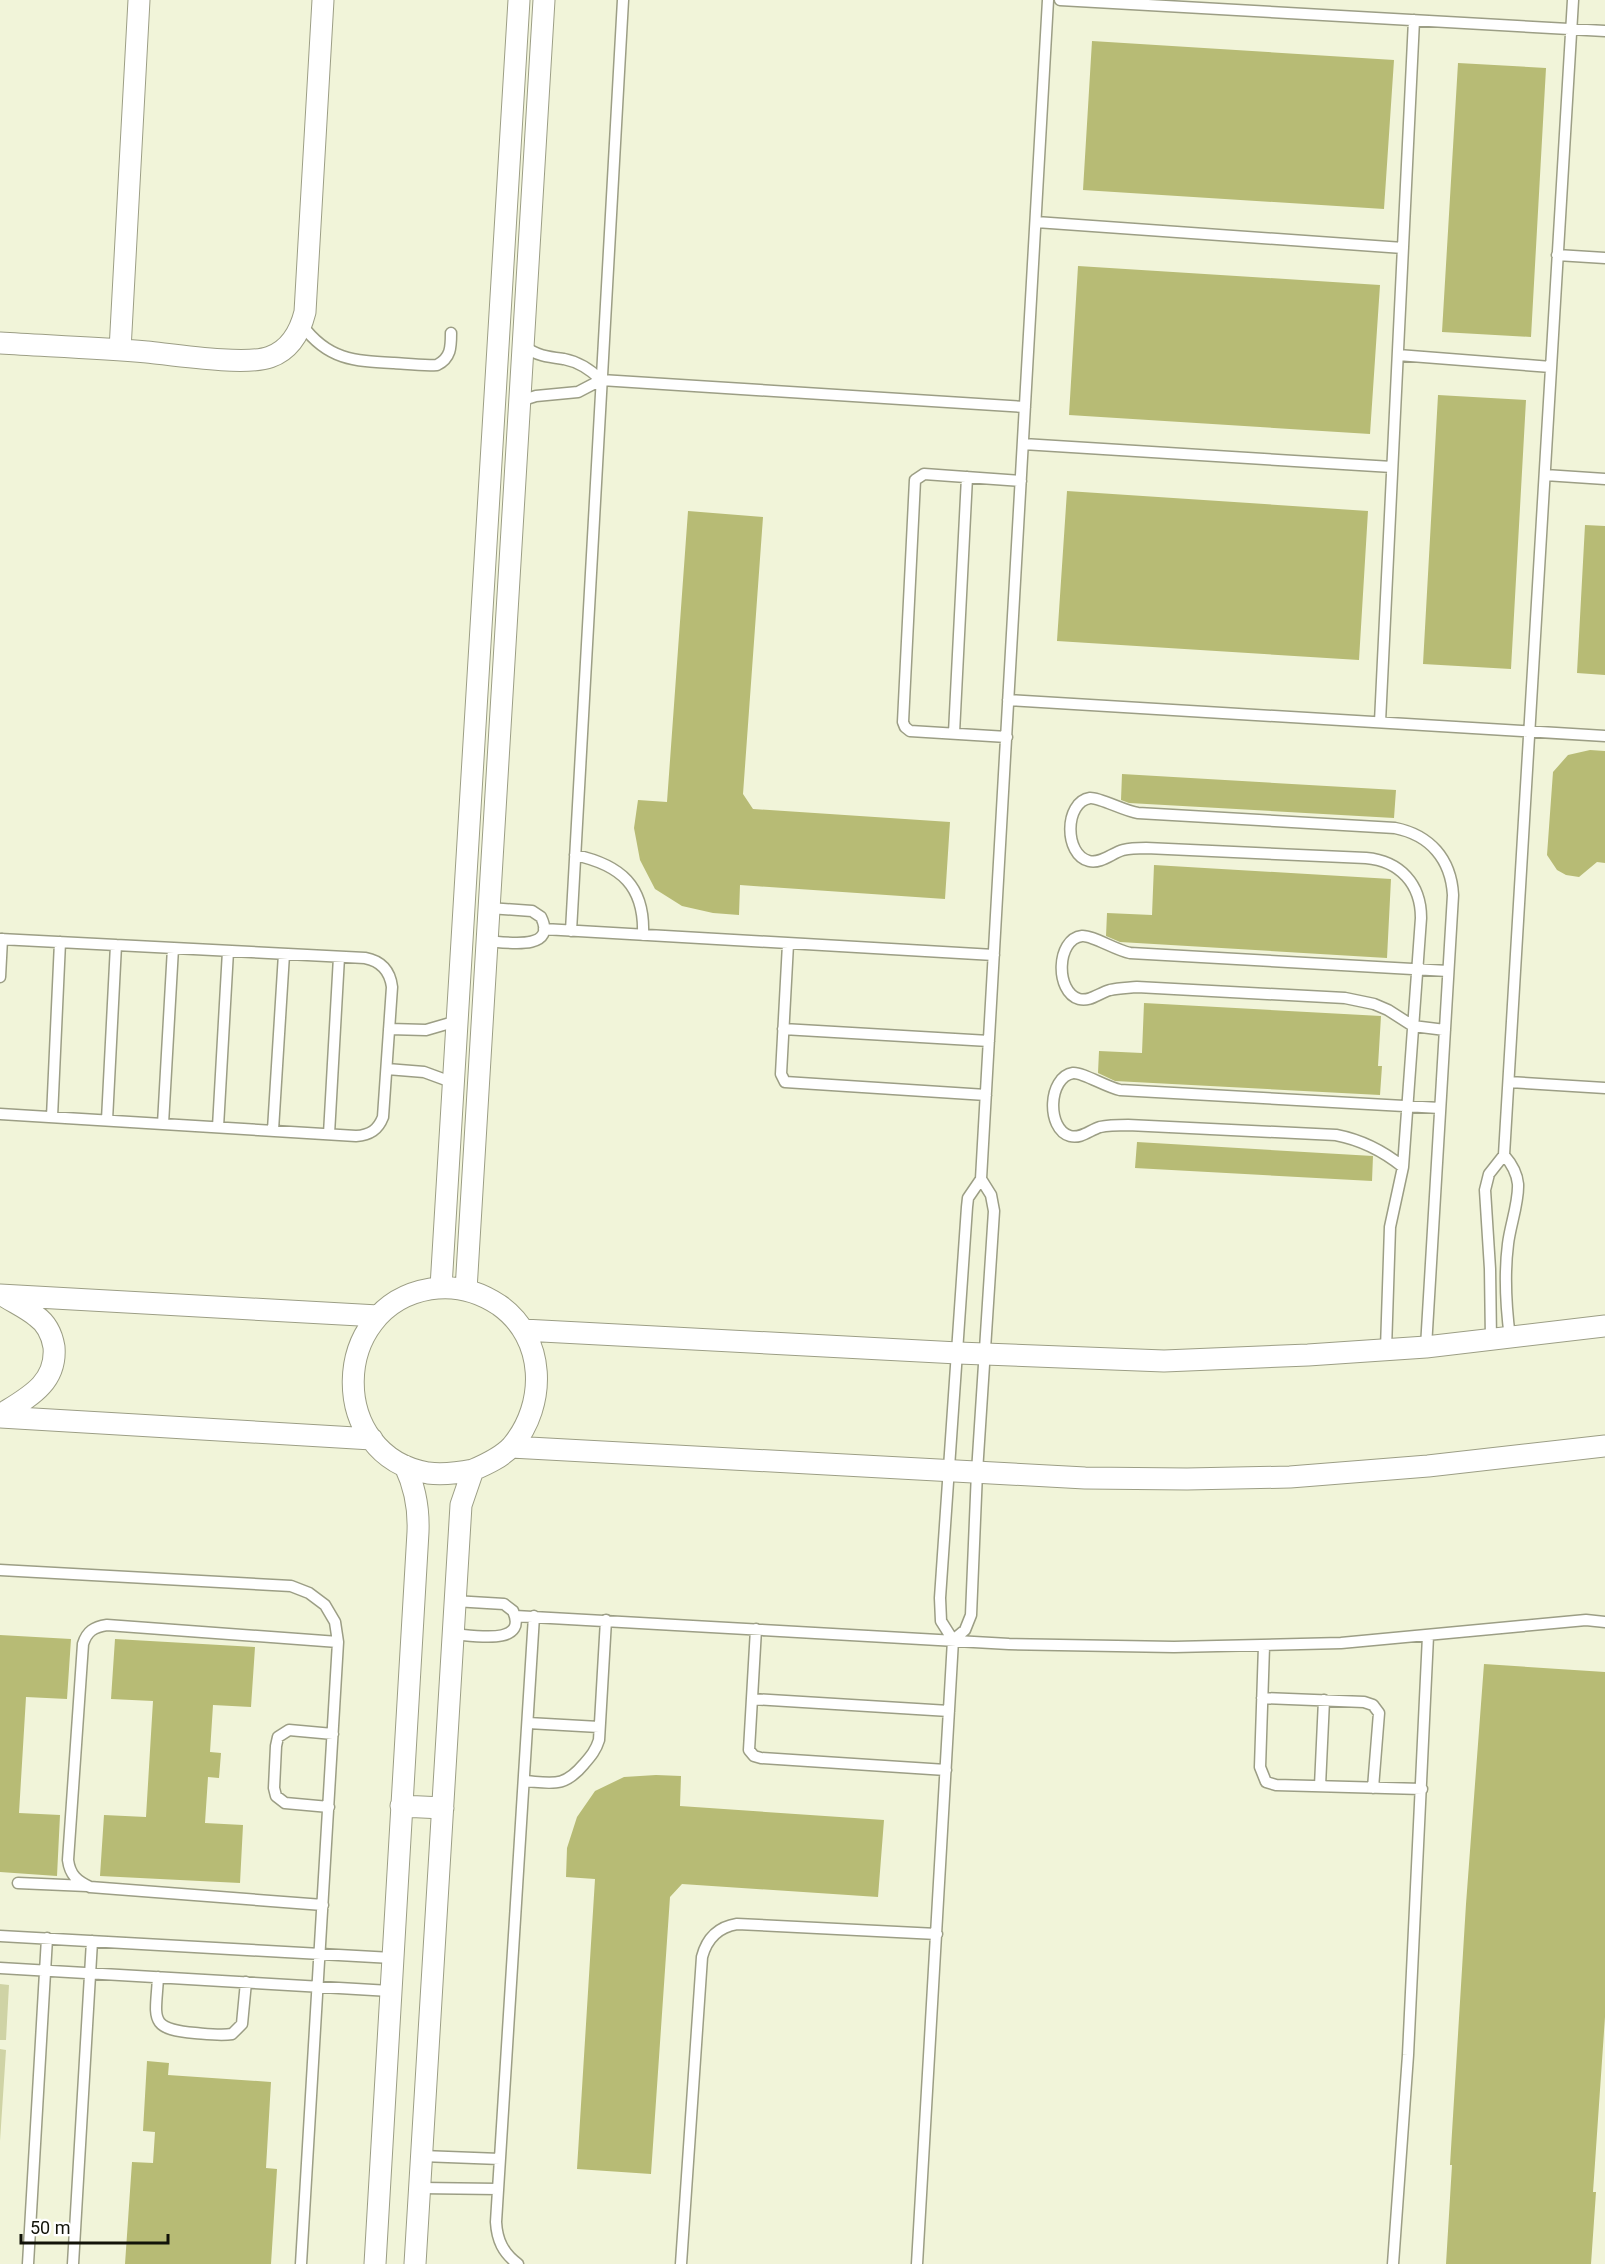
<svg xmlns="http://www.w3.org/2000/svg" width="1605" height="2264" viewBox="0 0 1605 2264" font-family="Roboto,sans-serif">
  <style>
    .green { fill: #cfd3a5 }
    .building { fill: #b7bb75 }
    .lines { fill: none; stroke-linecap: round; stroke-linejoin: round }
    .service-casing { stroke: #9c9e85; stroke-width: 13 }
    .minor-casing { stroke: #9c9e85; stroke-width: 23 }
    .service { stroke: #fff; stroke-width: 10 }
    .minor { stroke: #fff; stroke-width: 21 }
  </style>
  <rect width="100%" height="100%" fill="#f1f4d9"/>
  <!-- green -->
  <path class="green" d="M0 1984 9 1985 6 2040H0Z
    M0 2049 6 2050 0 2141Z"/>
  <!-- building -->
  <path class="building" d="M1092 41 1394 60 1384 209 1083 190Z
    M1458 63 1546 68 1531 337 1442 332Z
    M1078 266 1380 285 1370 434 1069 415Z
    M1438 395 1526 400 1511 669 1423 664Z
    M1067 491 1368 511 1359 660 1057 641Z
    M688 511 763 517 743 794 753 809 950 822 945 899 740 885 739 915 713 913 682 906 655 889 640 860 634 828 638 800 667 802Z
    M1585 525 1605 526V675L1577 673Z
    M1590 750 1605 751V863L1597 862 1579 877 1566 875 1557 870 1547 855 1553 772 1568 755Z
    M1122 774 1396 790 1394 818 1129 803 1121 800Z
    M1154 865 1391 879 1387 958 1120 942 1106 936 1107 913 1152 915Z
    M1144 1003 1381 1016 1378 1066H1382L1380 1095 1115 1081 1098 1073 1099 1051 1142 1053Z
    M1137 1142 1373 1156 1372 1181 1135 1168Z
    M0 1635 71 1639 67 1699 26 1697 19 1813 60 1815 57 1876 0 1872Z
    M115 1639 255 1647 251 1707 213 1705 210 1752 221 1753 219 1778 208 1777 205 1823 243 1825 240 1883 100 1876 104 1815 146 1817 153 1701 111 1699Z
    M1484 1664 1605 1672V2017L1593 2192H1596L1591 2264H1446L1452 2165H1450L1466 1904Z
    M656 1775 681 1776 680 1806 884 1820 878 1897 682 1884 670 1897 651 2174 577 2169 595 1879 566 1877 567 1848 577 1817 595 1791 624 1777Z
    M147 2061 169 2063 168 2075 271 2082 266 2168 277 2169 271 2264H125L132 2162 153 2163 155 2132 143 2131Z"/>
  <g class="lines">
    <defs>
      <path id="service" d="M1060 0 1605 31
        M1036 222 1403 248
        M1557 255 1605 258
        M302 325C328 360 354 361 394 363 408 364 423 366 437 365 451 358 451 347 451 333
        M524 346C537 356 548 357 564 359 579 362 591 370 601 380
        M1398 355 1551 367
        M520 401 536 396 578 392 601 380 1025 407
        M1023 444 1392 467
        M1545 475 1605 479
        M1008 700 1605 736
        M1380 722 1414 20
        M954 733 967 477
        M1007 737 910 731 905 727 903 722 915 480 924 474 1021 481
        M575 855C621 865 645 886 643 935
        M544 929 994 955
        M571 931 623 0
        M0 939 365 958C381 961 390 971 392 987L383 1117C378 1130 370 1135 356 1136L0 1114
        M487 941C504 942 558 952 541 917L532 911 489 908
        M788 944 781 1074 785 1082 986 1095
        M0 977 2 939
        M389 1029 426 1030 457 1021
        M783 1029 989 1041
        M1445 1030 1413 1026 1388 1010 1374 1004 1345 998 1137 987C1128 988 1119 988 1110 990 1099 993 1090 1002 1079 999 1055 992 1056 939 1082 936 1092 935 1115 950 1130 953L1448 971
        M387 1069 424 1072 454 1083
        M1509 1082 1605 1088
        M52 1117 60 942
        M107 1120 116 945
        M163 1124 173 948
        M218 1127 228 951
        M273 1130 284 954
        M329 1134 339 957
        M1403 1167C1382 1150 1362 1140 1336 1135L1128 1125C1119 1125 1109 1125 1100 1127 1090 1130 1081 1139 1070 1136 1046 1129 1048 1077 1073 1073 1082 1072 1106 1087 1120 1090L1440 1108
        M1510 1338C1506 1307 1504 1275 1508 1244 1510 1226 1519 1202 1518 1184 1517 1173 1511 1163 1504 1155L1573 0
        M1491 1340 1490 1269 1485 1190 1489 1174 1504 1155
        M1386 1349 1390 1227 1403 1167 1421 918C1421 884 1400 861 1366 858L1146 848C1139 848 1131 848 1123 850 1112 853 1101 864 1089 861 1064 855 1064 802 1090 798 1099 797 1124 811 1138 813L1395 828C1430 835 1451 859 1453 895L1426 1347
        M0 1570 291 1586 309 1593 325 1605 335 1622 338 1642 301 2264
        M515 1616 1009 1644 1174 1647 1341 1643 1586 1620 1605 1622
        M756 1629 749 1750 754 1756 761 1758 946 1770
        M453 1634C471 1635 529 1647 513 1611L504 1604 454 1601
        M953 1640 965 1630 971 1615 977 1472 994 1211 991 1195 981 1179
        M1264 1646 1260 1767 1266 1782 1276 1785 1422 1789
        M1262 1698 1364 1702 1373 1705 1379 1713 1373 1788
        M752 1699 949 1711
        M528 1723 599 1727
        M524 1781C553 1783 564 1788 584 1764 591 1756 596 1750 599 1740L606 1620
        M1320 1786 1324 1700
        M329 1807 285 1803 276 1796 274 1788 276 1746 278 1737 289 1730 333 1734
        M18 1883 87 1886
        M323 1905 90 1887C77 1881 70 1875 68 1860L83 1644C87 1631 94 1627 107 1625L338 1642
        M0 1936 392 1958
        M0 1968 390 1991
        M158 1977C156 2018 147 2029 195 2033 207 2034 221 2036 232 2034L242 2024 246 1982
        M422 2156 500 2159
        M420 2188 498 2189
        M28 2264 47 1938
        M73 2264 92 1941
        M518 2264C503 2253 497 2240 496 2222L534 1616
        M681 2264 702 1957C707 1938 718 1927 737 1924L937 1934
        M917 2264 953 1640 941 1621 940 1598 967 1207 968 1198 981 1179 1048 0
        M1393 2264 1408 2055 1428 1636"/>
      <path id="minor" d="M0 343C49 346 98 348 147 352 175 355 246 366 270 357 290 350 300 332 305 312L323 0
        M120 350 139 0
        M441 1287 519 0
        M466 1290 544 0
        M0 1295 378 1316
        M523 1330 958 1353 1164 1361 1308 1355 1426 1347 1605 1326
        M0 1415C27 1398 57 1384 54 1347 52 1335 46 1323 36 1316 26 1308 15 1303 4 1296
        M0 1417 372 1439
        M511 1447 1085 1478 1187 1479 1290 1477 1428 1466 1605 1446
        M401 1806 443 1808
        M375 2264 418 1532C419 1508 415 1487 405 1466
        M415 2264 461 1505 473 1470C487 1464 502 1457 512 1446 547 1404 546 1338 499 1305 478 1291 454 1285 430 1289 329 1306 327 1456 428 1473 444 1475 458 1473 473 1470"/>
    </defs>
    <!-- service casing -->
    <use href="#service" class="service-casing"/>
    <!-- minor casing -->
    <use href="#minor" class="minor-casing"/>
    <!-- service -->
    <use href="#service" class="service"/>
    <!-- minor -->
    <use href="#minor" class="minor"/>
  </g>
  <!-- scale -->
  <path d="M21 2234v9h147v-9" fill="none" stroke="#121309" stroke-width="3"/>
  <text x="30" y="2234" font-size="18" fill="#121309" stroke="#ffffff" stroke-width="4.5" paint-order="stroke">50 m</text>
</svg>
